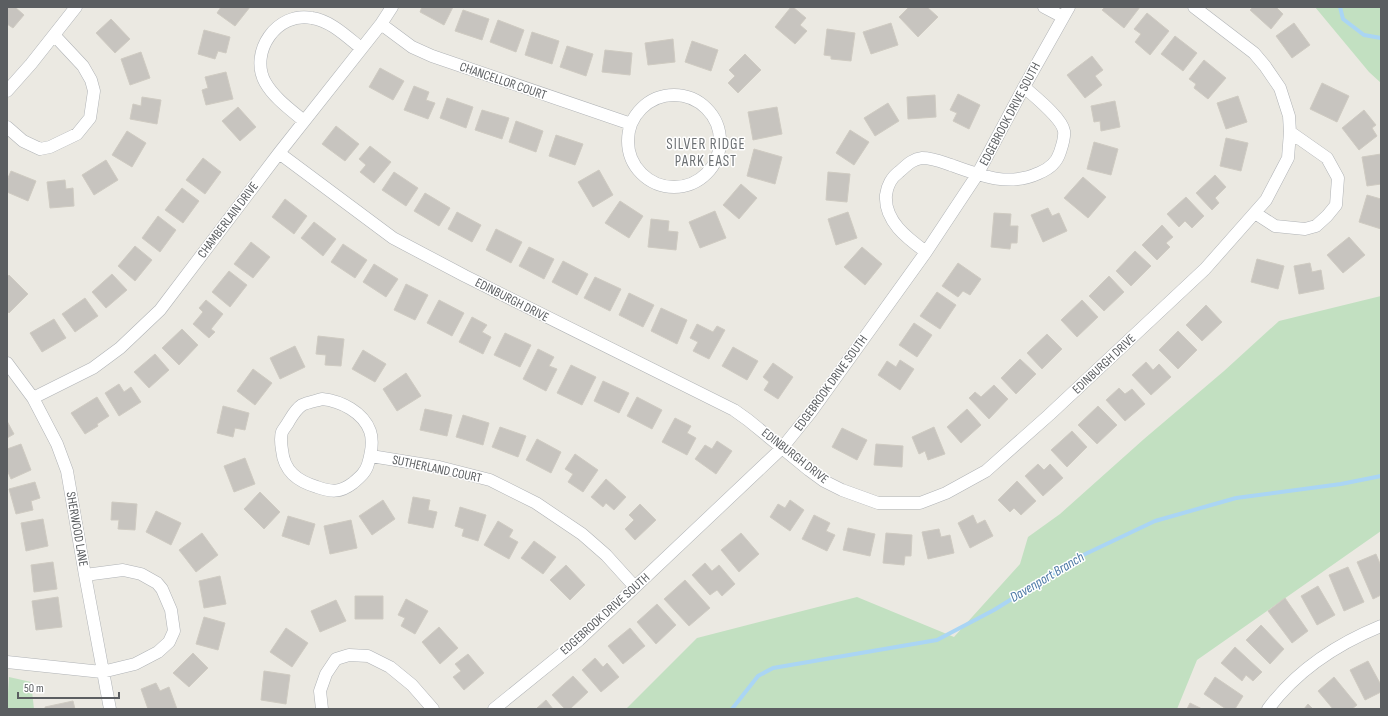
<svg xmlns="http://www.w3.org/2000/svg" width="1388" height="716" viewBox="0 0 1388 716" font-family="'Sofia Sans Condensed',sans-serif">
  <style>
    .green { fill: #c2e0c1 }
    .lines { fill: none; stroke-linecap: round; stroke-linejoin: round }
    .stream { stroke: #aad5f4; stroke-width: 4 }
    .building { fill: #c7c4bf; stroke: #cfcbc2 }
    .minor-casing { stroke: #b0b3b6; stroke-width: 13 }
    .minor { stroke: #fff; stroke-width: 12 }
    .labels { text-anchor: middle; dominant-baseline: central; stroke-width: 3; stroke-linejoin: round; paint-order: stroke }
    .street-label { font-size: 13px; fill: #5b5e61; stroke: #fff }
    .water-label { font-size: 14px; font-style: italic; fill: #4a77a4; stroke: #fff }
    .quarter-label { font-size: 15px; letter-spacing: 1px; fill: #6c7073; stroke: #fff }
  </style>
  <rect width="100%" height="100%" fill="#ebe9e2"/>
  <!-- green -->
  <path class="green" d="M1315 7H1381V83L1369 72Z
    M1381 296V531L1197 660 1177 709H626L697 638 857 597 954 637 1020 564 1028 537 1060 514 1144 439 1224 371 1279 321Z
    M9 677 31 682 34 709H7Z"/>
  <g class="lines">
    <!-- stream -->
    <path class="stream" d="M1340 7 1343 19 1364 35 1381 38
      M732 709 758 676 773 668 937 640 994 610 1079 557 1155 521 1236 498 1341 484 1381 476"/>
  </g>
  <!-- building -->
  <path class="building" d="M7 7H15L24 15 13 28 7 24Z
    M221 7H250L235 26 217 13Z
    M422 7H453L444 25 420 12Z
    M791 7H793L806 18 800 25 807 31 795 44 775 27Z
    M909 7H927L938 17 918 37 899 17Z
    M1105 7H1140L1124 28 1102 10Z
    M1253 7H1277V8L1283 14 1271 29 1250 10Z
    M463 10 489 19 482 40 455 31Z
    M1147 13 1169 31 1150 55 1135 42 1141 34 1134 29Z
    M111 19 130 39 115 53 96 33Z
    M498 20 524 30 516 52 490 42Z
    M891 23 898 45 871 54 863 32Z
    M1294 23 1310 45 1292 58 1276 36Z
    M827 29 855 33 851 61 831 59V56L824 55Z
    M204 30 230 37 226 53 218 51 215 59 198 54Z
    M532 32 559 41 552 64 525 55Z
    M1175 36 1197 53 1183 71 1161 54Z
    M673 39 675 62 648 65 645 43Z
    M692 41 718 50 711 71 685 62Z
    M567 46 593 54 586 76 560 67Z
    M605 50 632 53 630 75 602 72Z
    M141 52 150 78 130 85 121 59Z
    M745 54 761 70 738 93 728 83 735 76 729 70Z
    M1092 56 1103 70 1095 76 1102 85 1085 98 1067 75Z
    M1204 60 1226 78 1208 99 1194 88 1196 84 1189 79Z
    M380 68 404 81 393 100 369 87Z
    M226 72 233 99 206 105 202 90 208 88 205 77Z
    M1322 83 1349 96 1337 122 1310 109Z
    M414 86 429 92 426 100 435 103 428 119 404 110Z
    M958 94 980 105 969 129 953 121 957 113 950 110Z
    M935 95 936 117 908 119 907 97Z
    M1238 96 1247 122 1226 129 1217 103Z
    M142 97 161 100 157 124 130 119 133 104 141 106Z
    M447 98 473 107 466 128 440 118Z
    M1115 101 1120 127 1101 131 1100 121 1094 122 1091 106Z
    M888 103 899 121 875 136 864 118Z
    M238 107 256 127 240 141 222 121Z
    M777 107 782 134 753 140 748 112Z
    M482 110 509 118 502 139 475 130Z
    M1364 110 1376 125 1372 128 1377 136 1359 150 1342 128Z
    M516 121 543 131 536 152 509 142Z
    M336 126 359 144 345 161 322 144Z
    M850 130 869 142 854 165 836 153Z
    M127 131 146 143 132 167 112 155Z
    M556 135 583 144 575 165 549 156Z
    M1226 138 1248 143 1241 171 1220 166Z
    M1094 142 1118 149 1111 175 1087 169Z
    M370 146 391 162 374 183 360 172 366 165 359 159Z
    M754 149 782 157 775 184 747 176Z
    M1381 154V184L1367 186 1362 157Z
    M203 158 221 172 205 194 186 180Z
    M106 160 118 180 94 195 82 175Z
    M599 170 613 195 593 207 578 182Z
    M11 171 36 181 28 201 7 192V180Z
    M394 172 418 188 406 206 382 190Z
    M828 172 850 174 847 202 826 200Z
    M1215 175 1226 187 1215 198 1219 203 1212 210 1196 193Z
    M1083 177 1106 197 1088 218 1064 198Z
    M65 180 66 189 73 188 74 206 50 208 47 182Z
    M741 184 757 198 739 219 723 205Z
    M182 188 199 201 183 223 165 210Z
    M425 193 450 208 439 226 414 211Z
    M1367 195 1381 199V229L1359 222Z
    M1186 197 1204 216 1192 228 1185 221 1179 227 1167 214Z
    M285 199 307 216 294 234 272 217Z
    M620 201 643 216 629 238 605 223Z
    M1048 208 1052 216 1059 213 1067 231 1043 242 1031 215Z
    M715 211 726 238 700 248 689 222Z
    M457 212 481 225 472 242 448 229Z
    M848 212 857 238 836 245 828 219Z
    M994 213 1011 214 1010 226H1018L1017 243H1011L1010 249 991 247Z
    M158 216 176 230 160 252 142 238Z
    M651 219 669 221 668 231 678 232 676 250 648 247Z
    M314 222 336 239 323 256 301 238Z
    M1162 225 1173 237 1166 243 1170 247 1157 260 1142 245Z
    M496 229 522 242 511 263 486 250Z
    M1349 237 1365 255 1343 273 1327 255Z
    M251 242 270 257 253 278 234 264Z
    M343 244 367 260 355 278 331 262Z
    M135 246 152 260 135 281 118 266Z
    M529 247 554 259 544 279 519 266Z
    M862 247 882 264 865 285 844 267Z
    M1135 251 1151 266 1131 286 1116 271Z
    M1257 259 1284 266 1278 289 1251 282Z
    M563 261 588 274 577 295 552 282Z
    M958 263 981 279 970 295 963 291 958 297 942 286Z
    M1310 263 1312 272 1321 270 1324 289 1299 294 1294 266Z
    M374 264 398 279 386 297 363 282Z
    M229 271 247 285 230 307 212 292Z
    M112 274 127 290 106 308 92 292Z
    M9 275 28 294 9 313 7 311V277Z
    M1109 276 1124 292 1104 311 1089 296Z
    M595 277 621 289 610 311 584 298Z
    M406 284 428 295 415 320 394 310Z
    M937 292 956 305 940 329 920 316Z
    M629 293 654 305 643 327 619 315Z
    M85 298 98 316 75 332 62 314Z
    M206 300 223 314 211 329 215 332 209 338 193 324 203 312 199 308Z
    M439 300 464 313 452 336 427 323Z
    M1082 300 1098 317 1077 337 1061 320Z
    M1206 305 1222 322 1202 341 1186 325Z
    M661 308 687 320 677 344 651 331Z
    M472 317 487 325 482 332 491 337 483 354 459 342Z
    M54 319 66 338 42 352 30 333Z
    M914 323 932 335 917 357 899 345Z
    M697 324 713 332 717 326 725 330 709 359 693 351 698 342 690 338Z
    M182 329 198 345 179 365 162 348Z
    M1178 331 1197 350 1178 369 1159 350Z
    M505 333 531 345 520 367 494 355Z
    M1047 334 1062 349 1042 369 1027 353Z
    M318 336 344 339 341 366 325 365 326 355 316 354Z
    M295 346 305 367 280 379 270 358Z
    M733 347 758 361 747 380 722 366Z
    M538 349 554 357 549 366 557 369 546 391 523 379Z
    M363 350 386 364 375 382 352 369Z
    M155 354 169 370 149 388 134 372Z
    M1020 359 1036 374 1016 394 1001 378Z
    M900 360 914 369 900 390 878 375 887 361 896 367Z
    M1146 362 1153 370 1159 364 1171 377 1151 395 1132 375Z
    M773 363 793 377 778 399 764 390 769 382 763 377Z
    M571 365 596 377 582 405 557 393Z
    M253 369 272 383 255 405 237 391Z
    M406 373 421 396 397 411 383 389Z
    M603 381 629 393 619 413 594 401Z
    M119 384 124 392 131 387 141 402 119 416 105 393Z
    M994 385 1008 399 989 419 969 398 975 392 981 397Z
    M1119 388 1125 394 1132 389 1145 404 1125 421 1106 400Z
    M97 397 109 416 97 424 98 426 85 434 71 413Z
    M637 397 662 410 652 429 627 416Z
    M223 406 249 413 245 430 235 428 233 437 217 433Z
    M1098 406 1117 425 1097 444 1078 425Z
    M425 409 452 415 447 436 420 430Z
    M967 409 981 425 961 443 947 427Z
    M463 415 489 423 483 445 456 437Z
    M675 418 691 426 687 433 696 438 687 455 662 442Z
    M7 421 14 434 7 438Z
    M500 427 526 436 518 457 492 447Z
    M934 427 945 454 928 460 925 451 919 454 912 437Z
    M842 428 867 440 857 460 832 447Z
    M1072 431 1087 447 1067 467 1051 450Z
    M537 439 561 452 551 473 526 460Z
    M717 441 732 451 716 474 695 459 705 445 712 449Z
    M21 444 31 470 11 479 7 470V449Z
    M876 444 903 446 902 467 874 465Z
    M575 454 598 470 583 492 568 482 573 474 565 469Z
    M245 458 255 484 234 492 224 466Z
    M1038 464 1044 470 1050 464 1063 478 1043 496 1025 476Z
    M606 479 626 497 614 510 606 503 603 507 591 497Z
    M1017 481 1036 501 1021 515 1014 508 1010 512 998 500Z
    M35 482 40 498 31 501 33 510 16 514 9 489Z
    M260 492 280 512 264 529 244 509Z
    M413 497 430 500 428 510 437 512 433 528 408 523Z
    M383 500 395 519 372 535 359 516Z
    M790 500 804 510 790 531 770 517 778 504 785 508Z
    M112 502 137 504 135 530 118 529 119 520H111Z
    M640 504 656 520 635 540 625 529 634 520 629 515Z
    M460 507 486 515 478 541 462 536 464 529 455 526Z
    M156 511 181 523 171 545 146 532Z
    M814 515 830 523 826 531 835 535 827 551 802 539Z
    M973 515 977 524 985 520 993 536 970 548 958 523Z
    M288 516 315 524 309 545 282 536Z
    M43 519 48 546 26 551 21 523Z
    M351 520 357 548 330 554 324 526Z
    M498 521 513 530 509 537 518 542 509 559 484 545Z
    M848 528 875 534 870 556 843 550Z
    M939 529 941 537 950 535 954 553 928 559 922 532Z
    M202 533 218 555 196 572 179 550Z
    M741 533 759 554 739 572 721 550Z
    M886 533 912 535 911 556H905L904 565 883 563Z
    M534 541 556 557 543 574 521 558Z
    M1376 554 1381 566V595L1373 599 1357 562Z
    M53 562 57 589 34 592 31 565Z
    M705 563 712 571 719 565 735 584 722 596 717 590 710 595 692 575Z
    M566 565 585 585 570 600 550 580Z
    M1348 567 1364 602 1344 611 1329 575Z
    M220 576 226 604 204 608 199 581Z
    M685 580 710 608 689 626 664 599Z
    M1318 586 1335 615 1317 625 1301 596Z
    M355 596H383V619H355Z
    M58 597 62 627 36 630 32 601Z
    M1285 598 1308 631 1292 643 1268 611Z
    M406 599 428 611 415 634 401 626 405 618 398 615Z
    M336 600 346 621 320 632 311 611Z
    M657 604 676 625 656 644 637 622Z
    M204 617 225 623 218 650 196 644Z
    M1261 625 1284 649 1270 664 1246 640Z
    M439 627 458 648 440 664 422 642Z
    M286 628 308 643 292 667 270 652Z
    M630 628 645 646 623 664 608 646Z
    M1235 647 1262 672 1253 681 1246 675 1242 681 1221 663Z
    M193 653 208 668 189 687 173 673Z
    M468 654 484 673 464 690 453 677 461 671 455 664Z
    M595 658 603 667 607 663 619 677 601 692 582 670Z
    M1368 661 1381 685V692L1365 700 1350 670Z
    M264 671 290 675 286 704 261 700Z
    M573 676 588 692 570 709H565L552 695Z
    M1215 677 1243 696 1235 709H1226L1204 694Z
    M1334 677 1357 705 1352 709H1333L1318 691Z
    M156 683 160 691 169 687 177 709H148L141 689Z
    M546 700 553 709H536Z
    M73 701 75 709H45V707Z
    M1190 703 1202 709H1187Z
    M1308 704 1313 709H1304Z"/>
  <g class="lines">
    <defs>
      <path id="minor" d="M1044 7 1063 17
        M381 24 412 47 432 56 631 124
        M7 91 31 64 76 7
        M628 141a46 46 0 1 1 92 0a46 46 0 1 1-92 0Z
        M304 121C291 110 274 98 265 82 249 52 277 11 312 18 331 21 346 36 361 48
        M7 127 23 141 40 149 50 147 77 134 90 118 94 91 91 80 83 66 54 35
        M279 153 393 238 465 276 734 410 748 420 809 470 824 481 842 490 878 503H920L946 493 986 471 1049 415 1205 269 1266 200 1288 158 1290 132 1289 116 1280 88 1265 66 1254 53 1194 7
        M1255 213 1275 226 1305 229 1316 226 1327 216 1336 205 1338 178 1327 158 1290 132
        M926 252C907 238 884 221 886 195 887 186 892 177 899 172 906 166 912 159 922 158 933 158 942 162 951 165 981 176 1009 187 1039 173 1049 169 1057 162 1060 152 1062 146 1065 138 1064 131 1062 118 1034 96 1024 87
        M7 363 33 398 57 444 67 471 85 575 110 709
        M33 398 93 368 120 348 160 310 279 153 381 24 392 7
        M322 399C341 401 363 412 370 431 374 442 371 454 368 464 366 472 360 477 353 483 340 493 331 492 317 487 297 481 284 471 282 450 281 444 280 438 282 432 284 428 287 425 289 421 292 416 296 409 302 405 308 402 316 401 322 399Z
        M371 456 439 467 490 480 536 503 582 534 606 555 635 587
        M7 662 102 672 135 664 158 652 169 642 174 631 171 610 162 589 157 583 141 574 123 570 85 575
        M322 709 320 691 326 674 336 659 349 655 368 656 390 667 412 685 433 709
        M494 709 579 640 782 448 811 412 926 252 977 175 1024 87 1069 7
        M1268 709C1297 670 1337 644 1381 626"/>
    </defs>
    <!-- minor casing -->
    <use href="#minor" class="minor-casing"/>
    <!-- minor -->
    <use href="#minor" class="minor"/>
  </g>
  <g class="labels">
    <!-- street labels -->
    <g class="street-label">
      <text transform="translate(503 81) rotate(19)">CHANCELLOR COURT</text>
      <text transform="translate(1010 114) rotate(-62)">EDGEBROOK DRIVE SOUTH</text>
      <text transform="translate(228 220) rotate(-53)">CHAMBERLAIN DRIVE</text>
      <text transform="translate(512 300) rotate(27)">EDINBURGH DRIVE</text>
      <text transform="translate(1104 364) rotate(-43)">EDINBURGH DRIVE</text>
      <text transform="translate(831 383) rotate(-54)">EDGEBROOK DRIVE SOUTH</text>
      <text transform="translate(795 456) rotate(38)">EDINBURGH DRIVE</text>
      <text transform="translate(437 469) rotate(12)">SUTHERLAND COURT</text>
      <text transform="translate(77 529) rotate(80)">SHERWOOD LANE</text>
      <text transform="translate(605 614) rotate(-42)">EDGEBROOK DRIVE SOUTH</text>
    </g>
    <!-- water labels -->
    <g class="water-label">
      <text transform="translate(1047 577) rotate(-31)">Davenport Branch</text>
    </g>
    <!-- quarter labels -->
    <g class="quarter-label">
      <text x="706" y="144">SILVER RIDGE<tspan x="706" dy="17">PARK EAST</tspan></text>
    </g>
  </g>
  <!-- border -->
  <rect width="1388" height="716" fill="none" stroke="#5b5e61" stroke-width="16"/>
  <!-- scale -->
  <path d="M18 692v6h101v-6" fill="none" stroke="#5b5e61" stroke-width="2"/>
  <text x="24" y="692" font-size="12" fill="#5b5e61" stroke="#ffffff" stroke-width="3" paint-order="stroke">50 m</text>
</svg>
